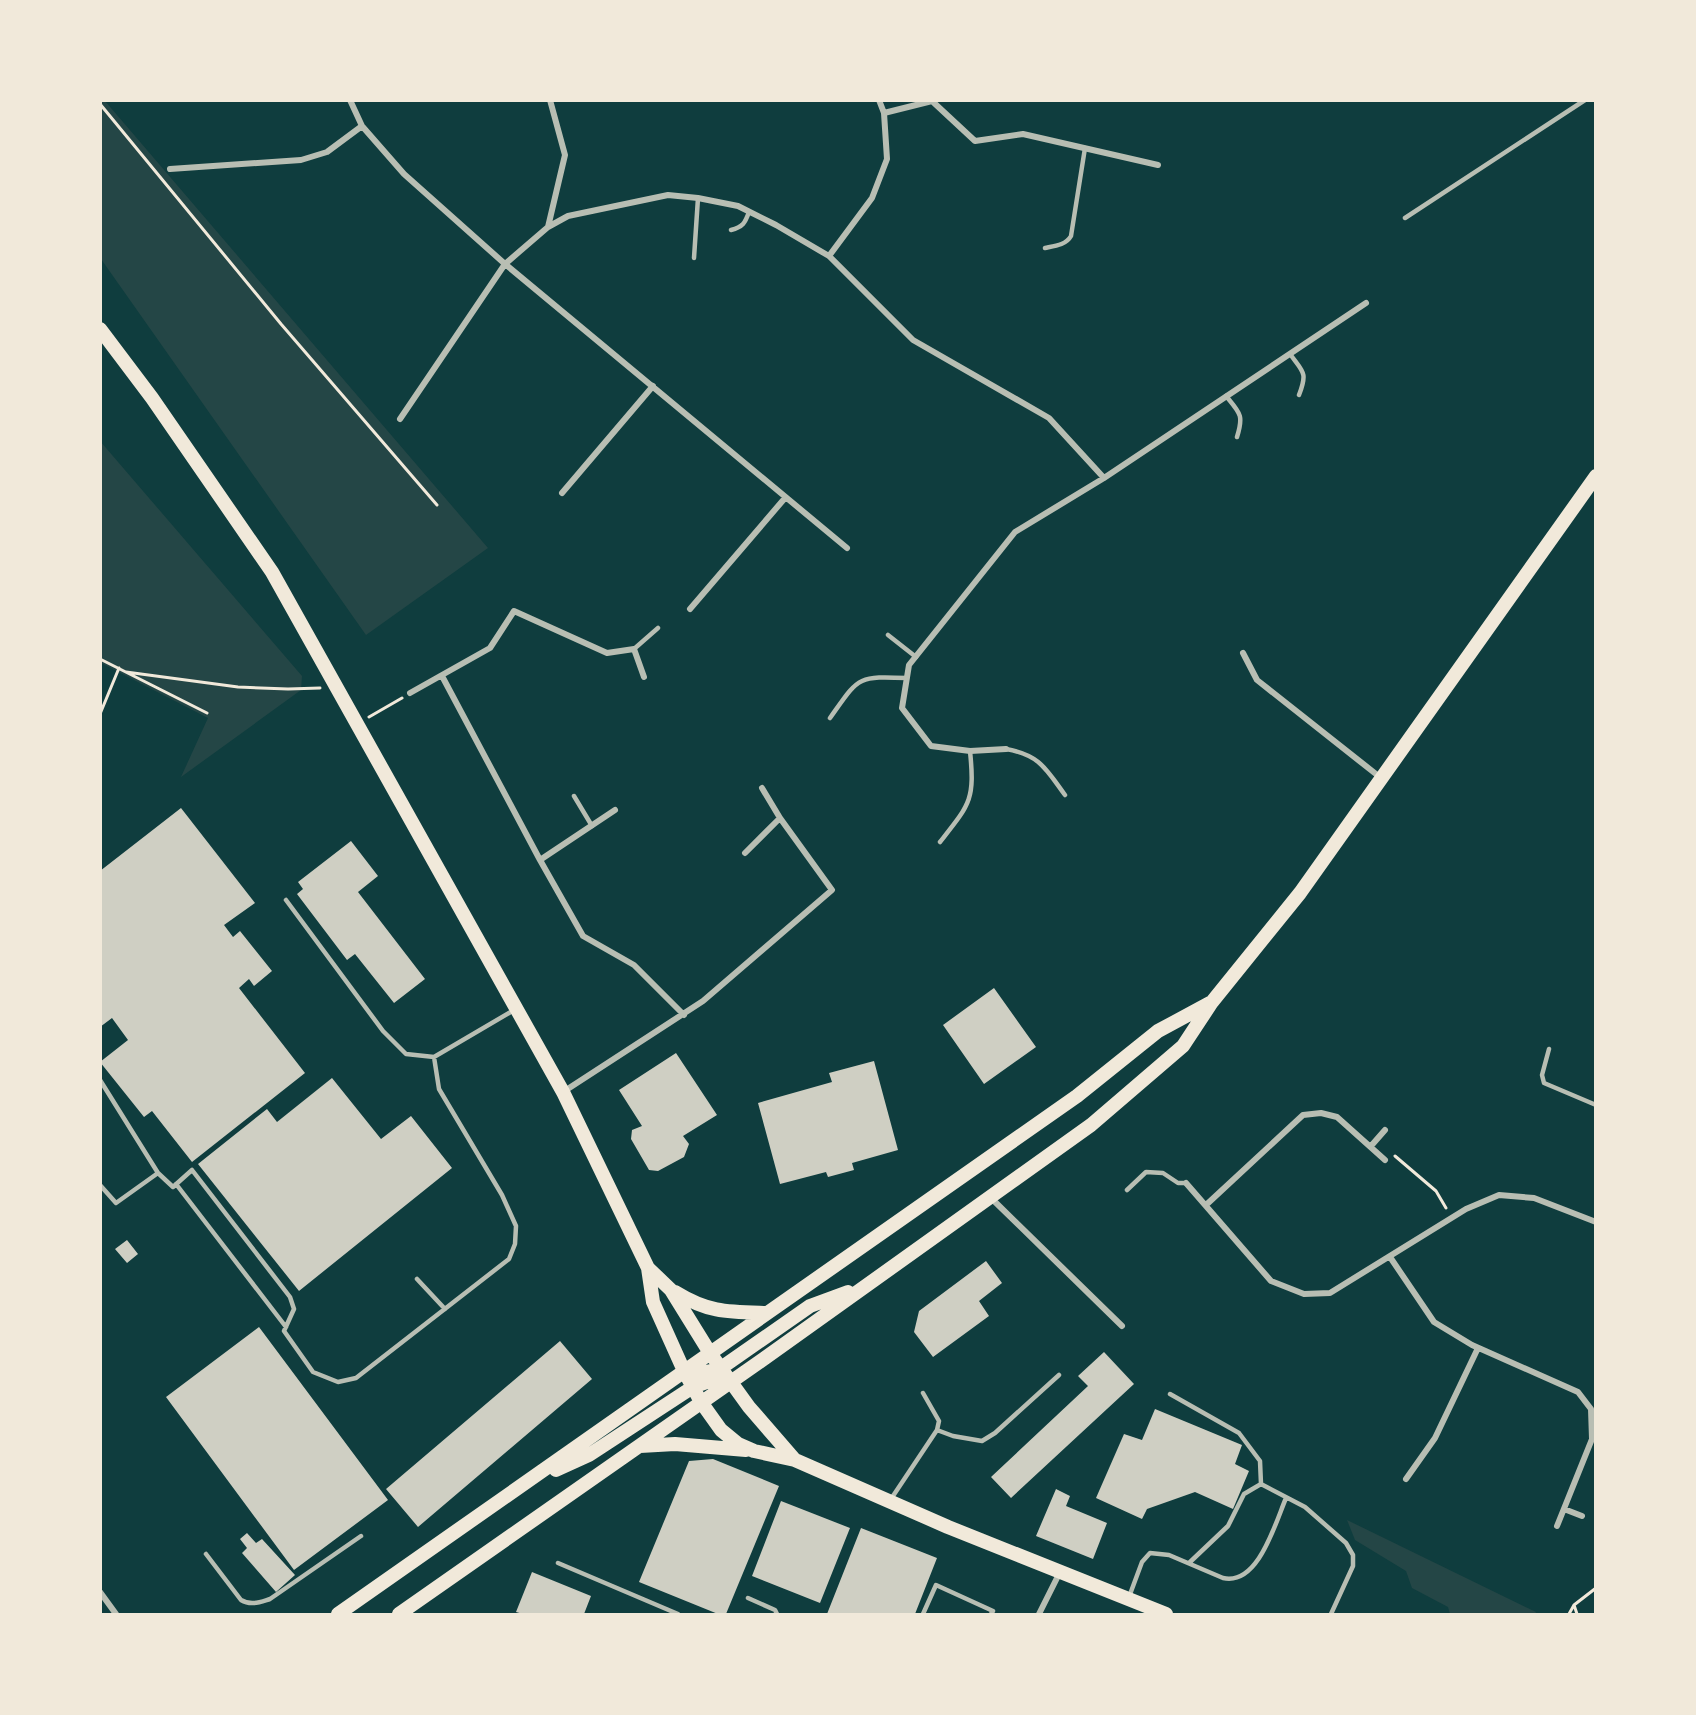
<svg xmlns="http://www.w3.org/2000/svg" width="1696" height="1715" viewBox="0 0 1696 1715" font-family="'Roboto Condensed',sans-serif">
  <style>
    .green { fill: #244646 }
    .building { fill: #cfcfc3 }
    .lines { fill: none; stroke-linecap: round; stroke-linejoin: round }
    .path { stroke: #f1e9da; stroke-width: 3 }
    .service { stroke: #b8beb3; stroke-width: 4.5 }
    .minor { stroke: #b8beb3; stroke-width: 6 }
    .primary { stroke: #f1e9da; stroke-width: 14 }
  </style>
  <rect width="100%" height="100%" fill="#0f3d3e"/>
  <!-- green -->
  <path class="green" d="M100 101H105L488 548 366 635 101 259Z
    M100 441 302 676 301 690 181 777 208 718 101 663Z
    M1347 1520 1536 1612 1535 1614H1450L1448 1607 1412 1588 1406 1571 1355 1540Z"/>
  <!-- building -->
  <path class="building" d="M181 808 255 903 224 925 233 937 240 931 272 971 254 986 249 979 239 988 305 1073 192 1162 152 1111 144 1117 100 1062 128 1040 112 1018 100 1027V871Z
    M351 841 378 876 358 892 425 979 394 1003 355 954 347 960 297 894 303 889 298 882Z
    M994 988 1036 1047 984 1084 943 1025Z
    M676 1053 717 1115 683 1136 689 1144 684 1157 658 1171 649 1170 631 1139 632 1130 642 1126 619 1090Z
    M874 1061 898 1150 852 1163 854 1170 828 1177 826 1172 780 1184 758 1103 832 1082 829 1073Z
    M332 1078 381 1139 411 1116 452 1168 299 1291 198 1164 267 1109 277 1122Z
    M127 1240 138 1254 127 1263 115 1249Z
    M986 1261 1002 1283 979 1301 989 1316 933 1357 914 1332 919 1311Z
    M259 1327 388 1500 294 1570 166 1397Z
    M560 1341 592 1379 418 1527 386 1489Z
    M1104 1352 1134 1384 1011 1498 991 1477 1088 1386 1078 1376Z
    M1155 1409 1242 1445 1235 1464 1249 1471 1233 1509 1195 1492 1147 1509 1142 1519 1096 1498 1124 1434 1142 1440Z
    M713 1459 779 1486 726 1614H718L639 1582 689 1461Z
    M1056 1489 1070 1496 1066 1506 1107 1523 1093 1559 1036 1536Z
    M781 1501 850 1528 820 1603 752 1576Z
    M861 1528 937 1558 915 1614H827Z
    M247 1533 256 1543 262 1539 295 1575 276 1592 242 1553 247 1548 240 1539Z
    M532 1572 591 1596 584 1614H523L516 1612Z"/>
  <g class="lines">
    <!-- path -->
    <path class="path" d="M100 104 281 324 437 505
      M100 659 207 713
      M126 672 238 687 288 689 320 688
      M100 714 119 668
      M369 717 402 698
      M1395 1156 1436 1191 1446 1208
      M1574 1605 1577 1614
      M1569 1614 1574 1605 1596 1588"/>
    <!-- service -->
    <path class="service" d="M1405 218 1585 100
      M731 230C743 227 745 223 749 212
      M1045 248C1055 246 1066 245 1071 236L1085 148
      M694 258 698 198
      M1290 354C1303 372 1308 372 1299 395
      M1226 396C1240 413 1244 415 1237 437
      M888 635 916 657
      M634 649 658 628
      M830 718C859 677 856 676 907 678
      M1006 749C1040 755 1046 769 1065 795
      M574 796 592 826
      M940 842C970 804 975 800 970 751
      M286 900 383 1031 406 1054 434 1057 514 1010
      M1549 1049 1542 1075 1544 1083 1596 1105
      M100 1080 158 1173 116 1203 100 1185
      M158 1173 173 1187 192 1170 290 1297 294 1309 284 1331 313 1372 338 1382 356 1378 509 1259 515 1244 516 1226 502 1195 439 1089 434 1057
      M176 1184 286 1327
      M1127 1190 1146 1172 1163 1173 1178 1183H1186
      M417 1279 445 1309
      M1170 1394 1239 1433 1260 1461 1261 1484 1305 1507 1346 1543 1353 1555V1566L1331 1614
      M937 1430 953 1436 982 1441 995 1433 1059 1375
      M891 1499 937 1430 939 1421 923 1393
      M206 1554 241 1600C251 1606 260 1602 270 1599L361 1536
      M558 1563 678 1614
      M1189 1563 1228 1526 1244 1494 1261 1484
      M1129 1597 1142 1562 1150 1553 1169 1555 1223 1578C1258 1586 1275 1524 1286 1498
      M748 1598 775 1610 777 1614
      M923 1614 936 1585 993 1611 991 1614"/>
    <!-- minor -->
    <path class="minor" d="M350 100 362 126 404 174 505 264 847 548
      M884 113 932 101 975 141 1023 134 1158 165
      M170 169 301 160 327 152 362 126
      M548 227 568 216 668 195 698 198 738 206 776 225 829 256 913 340 1049 418 1104 478
      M829 256 872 198 887 159 884 113 879 100
      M400 419 505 264 548 227 565 155 550 100
      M562 493 653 386
      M690 609 785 498
      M1243 653 1257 680 1381 778
      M442 676 540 860 583 936 634 965 684 1015
      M410 693 490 648 514 611 607 653 634 649 644 677
      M1006 749 970 751 931 746 902 708 909 665 1015 532 1104 478 1366 303
      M762 788 780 818
      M540 860 615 810
      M563 1092 703 1001 832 890 780 818 745 853
      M1371 1146 1385 1130
      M1186 1183 1271 1281 1304 1294 1330 1293 1466 1209 1499 1195 1534 1198 1596 1222
      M990 1197 1122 1326
      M1206 1205 1303 1115 1321 1113 1337 1117 1385 1160
      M1390 1257 1434 1322 1472 1345 1578 1392 1591 1409 1592 1439 1557 1526
      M1406 1479 1435 1438 1478 1348
      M1564 1509 1582 1516
      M100 1592 116 1614
      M1039 1614 1060 1572"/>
    <!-- primary -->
    <path class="primary" d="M100 329 152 398 272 572 563 1092 648 1268 653 1302 684 1371 701 1402 721 1430 738 1444 754 1451 795 1460 948 1527 1166 1614
      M648 1268 671 1290 710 1353 749 1407 795 1460
      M675 1292C709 1313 728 1312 767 1313
      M684 1371C698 1374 708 1373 721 1368L810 1306 848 1292
      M640 1446 675 1444 746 1450
      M556 1470 589 1455 693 1387 707 1382 731 1381
      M338 1614 1077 1096 1158 1031 1210 1003
      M399 1614 765 1358 1091 1125 1183 1046 1212 1002 1300 893 1596 476"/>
  </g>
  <!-- border -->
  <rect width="1696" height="1715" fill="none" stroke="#f1e9da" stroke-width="204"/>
</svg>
